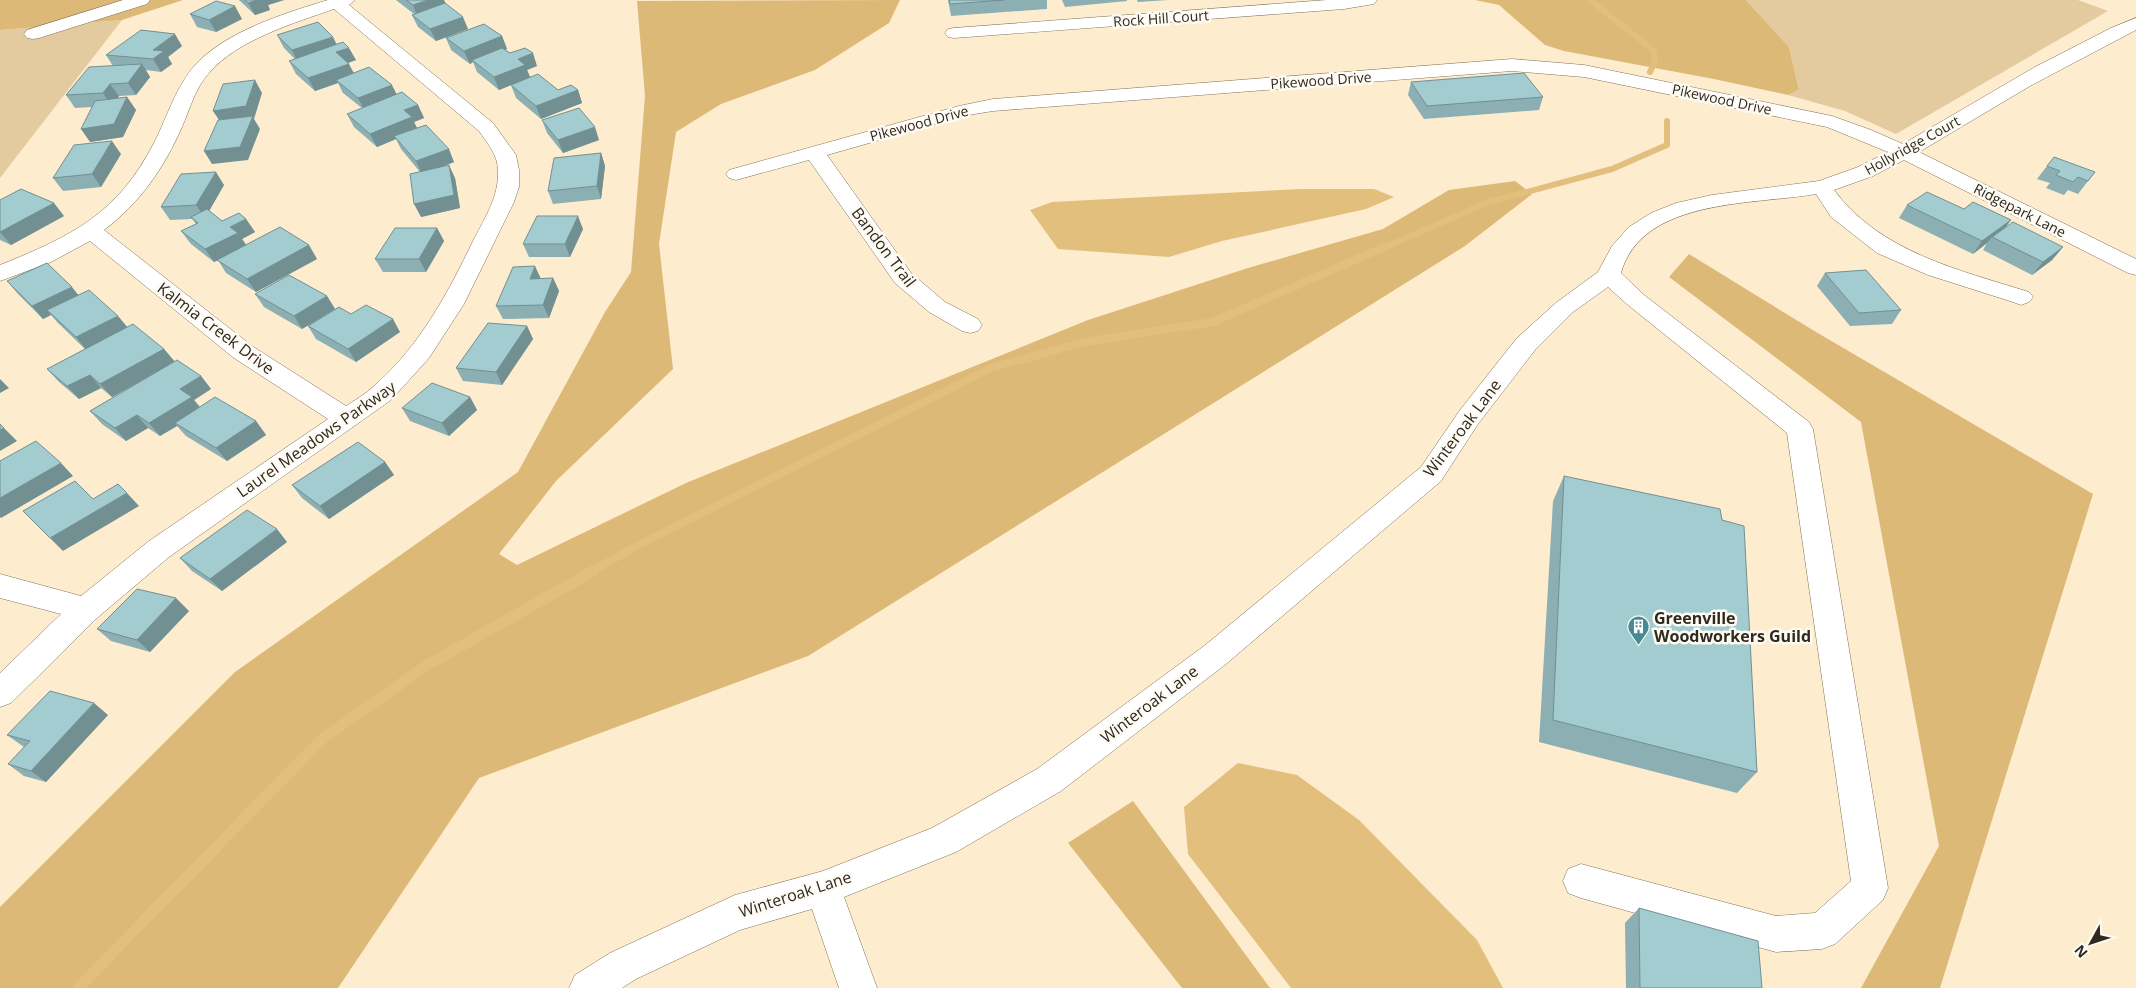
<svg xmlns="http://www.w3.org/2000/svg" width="2136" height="988" viewBox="0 0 2136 988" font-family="'Open Sans',sans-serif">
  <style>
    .green { fill: #e3cb9f }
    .forest { fill: #ddb977 }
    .water { fill: #e3bf7d }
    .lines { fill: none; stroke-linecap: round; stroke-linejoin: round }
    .stream-far2 { stroke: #e3bf7d; stroke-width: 6 }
    .stream-far1 { stroke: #e3bf7d; stroke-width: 8 }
    .stream { stroke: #e3bf7d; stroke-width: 11 }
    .minor-casing { stroke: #807157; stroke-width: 1 }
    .minor { fill: #fff; fill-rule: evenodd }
    .wall { fill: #8cafb3 }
    .shaded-wall { fill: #728f92 }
    .building { fill: #a3ccd0; stroke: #728f92 }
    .labels { text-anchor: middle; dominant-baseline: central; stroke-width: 5; stroke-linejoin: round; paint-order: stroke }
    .far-street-label { font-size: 14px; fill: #2f291e; stroke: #fefbf5 }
    .street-label { font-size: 16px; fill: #2f291e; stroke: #fefbf5 }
    .poi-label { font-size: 16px; font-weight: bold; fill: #2f291e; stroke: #fefbf5; text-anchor: start }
  </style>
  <rect width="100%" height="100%" fill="#fdecce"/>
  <!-- green -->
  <path class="green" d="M1746 0H2078L2108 11 1896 134 1845 111 1788 95 1799 88 1789 47Z
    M122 20 0 178V30Z"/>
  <!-- forest -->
  <path class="forest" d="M0 0H183L122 20 0 30Z
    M900 0 889 23 815 70 721 104 676 132 659 244 673 369 556 481 499 554 517 565 686 483 1088 320 1248 268 1383 229 1449 190 1515 181 1532 194 1465 246 808 656 479 778 338 988H0V907L235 672 518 472 605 312 631 272 645 96 637 1Z
    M1475 0H1746L1789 47 1799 89 1788 95 1714 79 1564 51 1545 45 1499 5Z
    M1689 254 1816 332 2093 494 1940 988H1861L1939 846 1861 422 1669 277Z
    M1133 801 1270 988H1182L1068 843Z"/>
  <!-- water -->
  <path class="water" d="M1301 189H1374L1394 197 1366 209 1222 241 1169 257 1058 249 1030 210 1052 202Z
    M1238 763 1297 775 1359 820 1477 940 1503 988H1291L1188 854 1184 807Z"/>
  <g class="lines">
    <!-- stream-far2 -->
    <path class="stream-far2" d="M1590 0 1654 51 1655 61 1650 72
      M1379 250 1486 203 1612 169 1667 145V121"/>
    <!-- stream-far1 -->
    <path class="stream-far1" d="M591 572 629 550 991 368 1084 342 1213 322 1382 248"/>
    <!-- stream -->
    <path class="stream" d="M78 988 322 739 426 666 593 571"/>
    <defs>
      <path id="minor" d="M123 0H150L147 4 39 38 33 39 27 38 24 34 27 30Z
        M328 0H355L349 5 493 123 516 155 519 170V187L514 202 464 304 429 358 391 400 169 557 97 618 11 703 0 707V673L61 614 0 598V574L81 596 149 541 328 419 234 358 90 241 51 262 0 281V265C72 236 118 214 155 141 168 115 176 86 196 64 227 31 285 13 328 0ZM334 9 479 131C488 144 498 155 498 171 499 196 485 218 474 239 448 293 420 346 374 386 366 394 355 400 346 406L252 346 104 230C140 203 164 168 182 127 190 109 195 88 209 73 237 40 294 23 334 9Z
        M1327 0H1377L1374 4 1344 9 954 38 948 37 945 33 948 29 954 28Z
        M2136 18V30L2030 86 1919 152 2136 259V275L2128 273 1904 160 1873 176 1834 190C1880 252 1959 270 2029 292L2033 297 2029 302 2021 305 2013 302 1928 275 1877 253 1831 217 1816 194C1754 205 1642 198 1621 273L1644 295 1809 422 1813 429 1888 888 1883 900 1835 944 1822 949 1776 952 1581 898 1568 893 1563 881 1568 869 1581 864 1776 916 1815 913 1851 881 1787 433 1628 305 1608 287 1573 312 1535 350 1478 424 1441 481 1226 664 1061 791 956 852 844 897 877 988H839L812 909 740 930 636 979 622 988H569L575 975 610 953 735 895 823 871 932 828 1037 769 1204 646 1421 467 1460 410 1517 338 1557 302 1598 272 1612 246 1629 227 1651 213 1676 203 1712 195 1819 181 1858 167 1888 152 1827 127 1584 77 1512 71 993 111 968 115 827 155 911 273 945 302 978 319 982 325 978 331 970 333 962 331 929 312 895 283 809 160 736 180 729 178 726 174 729 170 959 106 993 99 1512 59 1584 65 1832 116 1871 130 1903 144 2035 67 2111 28Z"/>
    </defs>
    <!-- minor casing -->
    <use href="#minor" class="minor-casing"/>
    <!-- minor -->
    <use href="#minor" class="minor"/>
  </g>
  <!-- wall -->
  <path class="wall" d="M239 0H284L268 5 270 10 255 15Z
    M396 0H444L446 4 468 29 436 41 418 27 412 15 414 14Z
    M948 0H1047V9L951 16Z
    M1062 0H1127V1L1065 7Z
    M1137 0H1168L1138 2Z
    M190 14 242 19 216 32 197 27Z
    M277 35 337 44 356 60 348 63 354 73 418 105 424 118 414 122 417 128 454 162 442 167 455 178 460 208 421 217 420 172 401 149 396 139 377 147 354 127 347 114 362 108 343 93 338 83 315 91 296 74 289 61 295 59 284 48Z
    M502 36 507 49 505 50 510 53 537 66 527 70 530 77 558 90H578L582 103 541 119 516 98 511 85 499 90 477 72 473 62 470 64 451 50 446 38Z
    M182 46 168 57 172 64 161 72 146 70 150 77 136 95 119 96 117 98 127 97 136 110 123 137 90 142 92 107 75 108 66 95 113 66 106 55Z
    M1411 82 1543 97 1539 110 1424 119 1408 95Z
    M542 120 599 140 563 153 547 133Z
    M601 153 605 166 601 199 553 204 548 191Z
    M121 154 101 187 63 191 53 178Z
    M2047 166 2095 172 2078 194 2068 190 2064 195 2046 188 2050 183 2037 179Z
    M224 185 209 211 222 221 246 219 255 232 242 239 246 245 317 259 256 292 226 273 218 260 214 262 191 244 181 231 196 224 192 219 170 220 161 207Z
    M0 200 64 216 11 245 0 240Z
    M1907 205 1964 209 2011 220 2005 228 2063 247 2052 260 2032 275 1983 250 1987 243 1973 254 1899 218Z
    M437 228 444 241 426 272H383L375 259Z
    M583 229 570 257H529L523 244Z
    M1825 273 1901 310 1892 324 1850 326 1817 286Z
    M541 278H553L559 291 549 318 503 319 496 306Z
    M7 281 78 295 127 327 164 349 174 361 201 376 211 389 194 400 200 407 256 421 266 435 227 461 186 436 177 426 160 436 148 428 126 441 102 424 90 411 156 372 112 397 101 388 79 399 59 382 47 369 85 349 58 323 51 315 43 319 18 294Z
    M255 294 327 296 335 309 302 329 264 307Z
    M351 314 400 332 356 362 316 339 308 326Z
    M527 326 533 339 502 385 463 381 456 368Z
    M470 397 477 410 449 436 410 421 402 408Z
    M385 462 394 475 329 519 302 498 292 485Z
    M1564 476 1757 772 1737 793 1539 742 1553 501Z
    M287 542 222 591 192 571 180 558Z
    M189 611 150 652 111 641 97 629Z
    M108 715 46 782 24 776 8 764 24 747 7 735Z
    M1639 908 1762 988H1626L1625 923Z"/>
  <!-- shaded-wall -->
  <path class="shaded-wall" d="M257 0H284L268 5 270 10 255 15 248 3Z
    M428 0H444L447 7 418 18 413 5Z
    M235 6 242 19 216 32 209 20Z
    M463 17 468 29 436 41 430 29Z
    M175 34 182 46 168 57 172 64 161 72 153 59V50Z
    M502 36 507 49 474 62 472 60 473 62 470 64 464 51Z
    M333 37 339 49 298 63 292 50Z
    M349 48 356 60 342 65 336 52Z
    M533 53 537 66 527 70 530 77 499 90 494 77 518 59Z
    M142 64 150 77 136 95 128 83Z
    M349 64 355 76 336 80 338 83 315 91 308 78Z
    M255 80 262 93 254 119 260 129 248 160 212 164 204 151 221 123 213 111Z
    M110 84 119 96 112 106 103 93Z
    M392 85 398 97 365 111 358 98Z
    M578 90 582 103 541 119 536 106Z
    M127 97 136 110 123 137 90 142 81 129Z
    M418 105 424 118 414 122 418 130 394 136 396 139 377 147 370 134 404 110Z
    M595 127 599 140 563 153 558 140Z
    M112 141 121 154 101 187 92 174Z
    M449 149 454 162 422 174 416 161Z
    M601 153 605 166 601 199 597 186Z
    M449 165 455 178 460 208 421 217 414 204Z
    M216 172 224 185 205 218 196 205Z
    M54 203 64 216 11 245 0 232Z
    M578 216 583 229 570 257 565 244Z
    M246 219 255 232 242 239 247 246 214 262 205 249 230 227Z
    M2011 220 2001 233 1992 237 1987 243 1973 254 1982 241Z
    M437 228 444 241 426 272 419 259Z
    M309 245 317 259 256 292 247 279Z
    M2063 247 2052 260 2032 275 2043 262Z
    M535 266 541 279H530Z
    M553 278 559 291 549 318 543 305Z
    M72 287 83 301 47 310 51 315 43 319 32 306Z
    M327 296 335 309 302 329 294 316Z
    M118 316 129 329 87 351 76 337Z
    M393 319 400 332 356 362 348 349Z
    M527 326 533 339 502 385 496 372Z
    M164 349 175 362 112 397 100 384Z
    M90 375 101 388 79 399 67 386Z
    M201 376 211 389 194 400 202 410 175 423 177 426 160 436 149 423 180 389Z
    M0 379 9 388 0 393Z
    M470 397 477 410 449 436 442 423Z
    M137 415 148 428 126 441 115 428Z
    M256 421 266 435 227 461 216 448Z
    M4 428 17 441 0 451V430Z
    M385 462 394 475 329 519 320 506Z
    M61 463 73 476 1 518 0 517V498Z
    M127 493 139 506 63 551 50 538Z
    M277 529 287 542 222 591 210 579Z
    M176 598 189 611 150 652 137 640Z
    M94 703 108 715 46 782 31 771Z"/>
  <!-- building -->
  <path class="building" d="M245 0H257L248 3Z
    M406 0H428L413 5Z
    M949 0H1004L950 4Z
    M216 1 235 6 209 20 190 14Z
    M445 3 463 17 430 29 412 15Z
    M318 22 333 37 292 50 277 35Z
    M484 24 502 36 464 51 446 38Z
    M141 30 175 34 153 50 164 51 153 59 106 55Z
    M343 42 349 48 336 52 349 64 308 78 289 61Z
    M502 48 510 53 525 48 533 53 518 59 525 65 494 77 472 60Z
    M142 64 128 83 110 84 103 93 66 95 89 67Z
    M369 67 392 85 358 98 336 80Z
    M1524 73 1543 97 1427 106 1411 82Z
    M538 74 558 90 571 85 578 90 536 106 511 85Z
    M255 80 246 106 213 111 223 84Z
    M402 92 418 105 404 110 412 117 370 134 347 114Z
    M127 97 114 124 81 129 95 101Z
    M579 108 595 127 558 140 542 120Z
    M253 116 240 147 204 151 218 120Z
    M426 125 449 149 416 161 394 136Z
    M112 141 92 174 53 178 74 145Z
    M601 153 597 186 548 191 554 158Z
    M2054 157 2095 172 2088 181 2078 177 2073 182 2056 175 2060 171 2047 166Z
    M449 165 454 195 414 204 410 174Z
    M216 172 196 205 161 207 181 174Z
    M21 189 54 203 0 232V200Z
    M1927 192 1964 209 1973 202 2011 220 1982 241 1907 205Z
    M207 209 222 221 239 213 246 219 230 227 238 233 205 249 181 231 198 223 191 217Z
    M537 216H578L565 244H523Z
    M2013 222 2063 247 2043 262 1992 237Z
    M280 227 309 245 247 279 217 260Z
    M395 228H437L419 259H375Z
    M47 263 72 287 32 306 7 281Z
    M535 266 530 279 553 278 543 305 496 306 513 267Z
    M1866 270 1901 310 1859 313 1825 273Z
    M289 275 327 296 294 316 255 294Z
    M89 290 118 316 76 337 47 310Z
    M366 305 393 319 348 349 308 326 339 307 351 314Z
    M488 323 527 326 496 372 456 368Z
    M133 324 164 349 100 384 90 375 67 386 47 369Z
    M177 360 201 376 180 389 192 397 149 423 137 415 115 428 90 411Z
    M432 383 470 397 442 423 402 408Z
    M215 397 256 421 216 448 175 423Z
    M0 424 4 428 0 430Z
    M36 441 61 463 0 498V461Z
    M358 442 385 462 320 506 292 485Z
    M1564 476 1720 509 1722 520 1744 526 1757 772 1553 720Z
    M75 481 93 499 118 484 127 493 50 538 23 511Z
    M247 510 277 529 210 579 180 558Z
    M137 589 176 598 137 640 97 629Z
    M50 691 94 703 31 771 8 764 30 741 7 735Z
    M1639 908 1758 941 1762 988H1640Z"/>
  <!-- icons -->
  <defs>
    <symbol id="building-pin" viewBox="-11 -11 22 30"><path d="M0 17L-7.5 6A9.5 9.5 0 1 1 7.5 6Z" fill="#448b93" stroke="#fefbf5"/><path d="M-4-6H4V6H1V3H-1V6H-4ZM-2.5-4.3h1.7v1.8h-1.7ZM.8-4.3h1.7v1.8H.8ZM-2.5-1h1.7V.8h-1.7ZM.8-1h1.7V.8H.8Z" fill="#fff"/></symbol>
  </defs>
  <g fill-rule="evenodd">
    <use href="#building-pin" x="1626" y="614" width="25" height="34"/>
  </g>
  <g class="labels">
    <!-- far-street labels -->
    <g class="far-street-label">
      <text transform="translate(1161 18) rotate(-4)">Rock Hill Court</text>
      <text transform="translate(1321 80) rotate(-4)">Pikewood Drive</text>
      <text transform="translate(1722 99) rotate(12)">Pikewood Drive</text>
      <text transform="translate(919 123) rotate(-15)">Pikewood Drive</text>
      <text transform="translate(1912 145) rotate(-29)">Hollyridge Court</text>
      <text transform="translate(2020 210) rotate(27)">Ridgepark Lane</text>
    </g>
    <!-- street labels -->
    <g class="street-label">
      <text transform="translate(884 247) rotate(53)">Bandon Trail</text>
      <text transform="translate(216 328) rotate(37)">Kalmia Creek Drive</text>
      <text transform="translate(1462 428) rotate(-53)">Winteroak Lane</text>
      <text transform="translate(316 439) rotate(-35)">Laurel Meadows Parkway</text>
      <text transform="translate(1149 704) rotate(-37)">Winteroak Lane</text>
      <text transform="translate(795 894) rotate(-18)">Winteroak Lane</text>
    </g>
    <!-- poi labels -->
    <g class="poi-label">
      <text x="1654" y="618">Greenville<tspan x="1654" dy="18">Woodworkers Guild</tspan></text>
    </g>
  </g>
  <!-- north arrow -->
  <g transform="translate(2091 943) rotate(230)" stroke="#fefbf5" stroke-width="4" paint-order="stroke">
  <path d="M0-4L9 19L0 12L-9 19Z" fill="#2f291e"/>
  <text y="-8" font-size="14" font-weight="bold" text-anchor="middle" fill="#2f291e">N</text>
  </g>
</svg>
